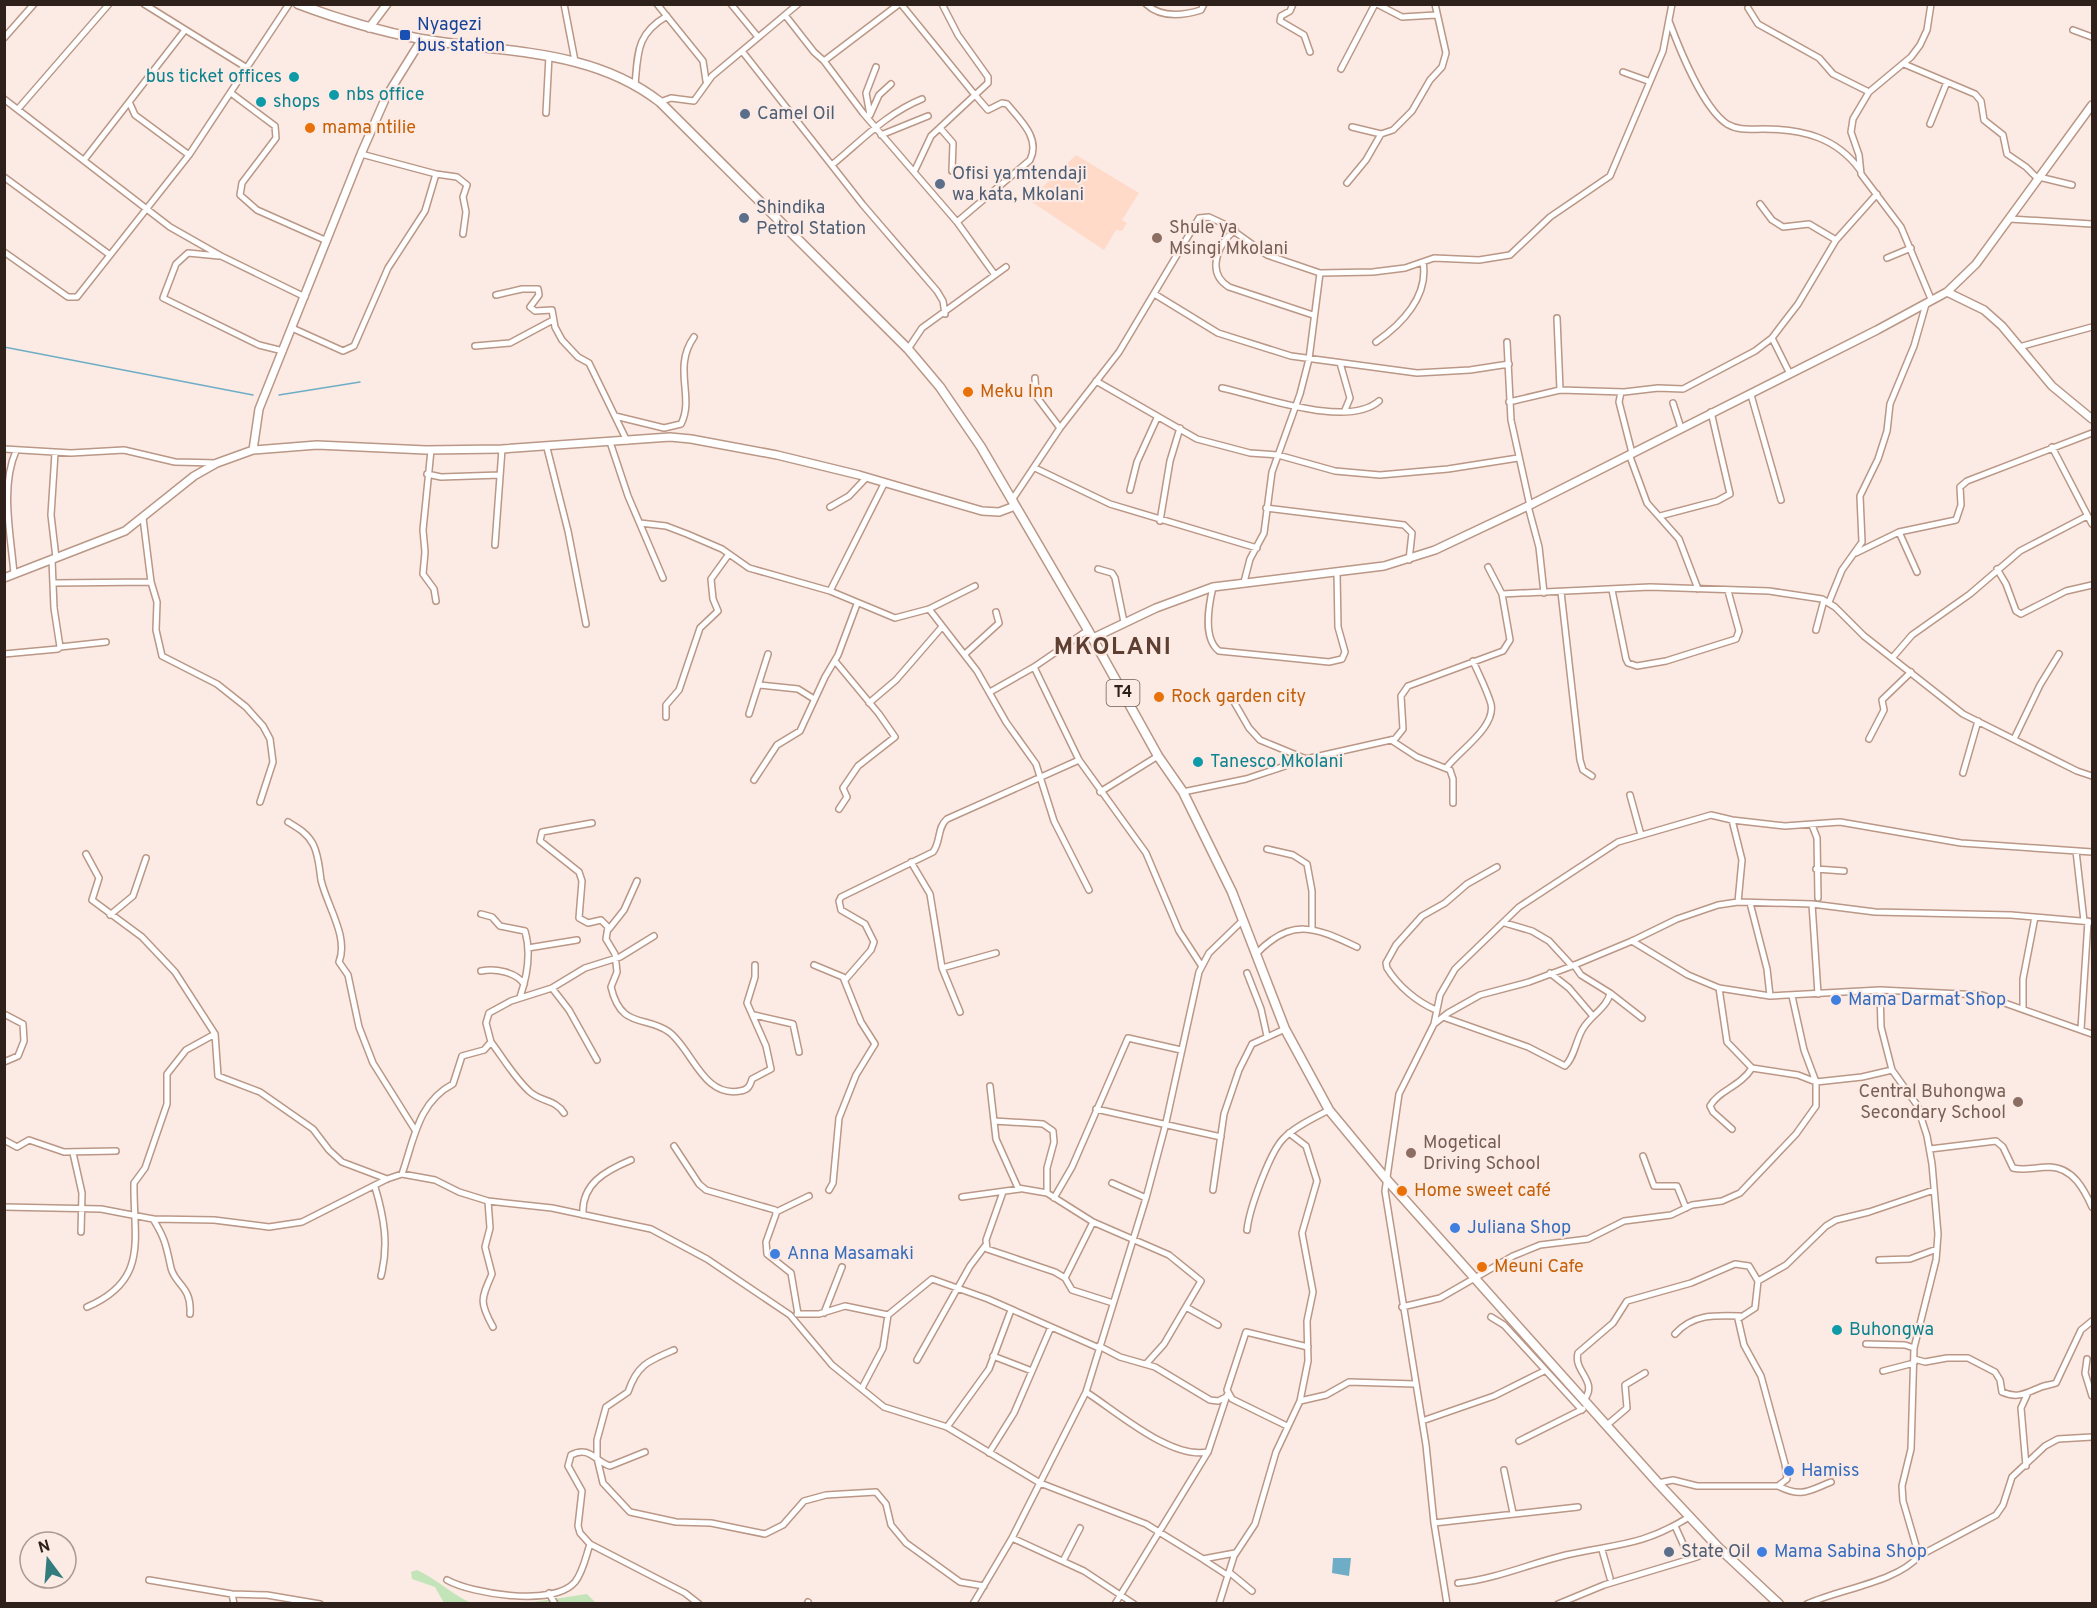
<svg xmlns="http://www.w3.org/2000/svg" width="2097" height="1608" viewBox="0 0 2097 1608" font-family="Overpass,sans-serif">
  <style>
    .built { fill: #ffdac9 }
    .green { fill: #c3e4b9 }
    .water { fill: #6fadc6 }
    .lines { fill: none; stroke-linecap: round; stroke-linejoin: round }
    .stream { stroke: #6fadc6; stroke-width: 1.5 }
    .minor-casing { stroke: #ba9786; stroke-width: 8 }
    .tertiary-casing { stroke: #ba9786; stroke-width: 10 }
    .trunk-casing { stroke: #ba9786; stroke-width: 11 }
    .minor { stroke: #fff; stroke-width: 5 }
    .tertiary { stroke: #fff; stroke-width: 7 }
    .trunk { stroke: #fff; stroke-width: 8 }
    .transit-dot { fill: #1a4fb4; stroke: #fbebe4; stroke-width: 2 }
    .culture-dot { fill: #0f9aa8; stroke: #fbebe4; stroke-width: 2 }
    .service-dot { fill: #5c6f8a; stroke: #fbebe4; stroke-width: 2 }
    .food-dot { fill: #e8710a; stroke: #fbebe4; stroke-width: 2 }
    .education-dot { fill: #8d6e63; stroke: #fbebe4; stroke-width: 2 }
    .shop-dot { fill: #3f7fe0; stroke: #fbebe4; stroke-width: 2 }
    .labels { text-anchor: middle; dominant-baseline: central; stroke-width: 4.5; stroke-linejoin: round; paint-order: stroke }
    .shield { fill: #fbebe4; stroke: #6c5d57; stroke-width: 1.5 }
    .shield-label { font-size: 16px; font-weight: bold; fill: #2e201a }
    .transit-label { font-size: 18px; fill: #164399; stroke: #fbebe4; text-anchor: start }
    .culture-label { font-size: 18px; fill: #0d838f; stroke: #fbebe4; text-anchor: start }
    .service-label { font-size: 18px; fill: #4e5e75; stroke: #fbebe4; text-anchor: start }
    .food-label { font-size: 18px; fill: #c56008; stroke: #fbebe4; text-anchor: start }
    .education-label { font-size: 18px; fill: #785e54; stroke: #fbebe4; text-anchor: start }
    .shop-label { font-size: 18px; fill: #366cbe; stroke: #fbebe4; text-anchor: start }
    .district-label { font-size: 24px; font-weight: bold; letter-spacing: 1.5px; fill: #5e3f31; stroke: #fbebe4 }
  </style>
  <rect width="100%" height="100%" fill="#fbebe4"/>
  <!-- built -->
  <path class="built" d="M1076 155 1139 193 1122 220 1127 223 1122 231 1116 230 1104 250 1029 200Z"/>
  <!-- green -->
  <path class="green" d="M417 1570C437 1579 451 1594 471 1603H444L435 1587 412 1579 411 1572Z
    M587 1594 596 1603 520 1604Z"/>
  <!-- water -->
  <path class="water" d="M1333 1558H1351L1349 1576 1332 1573Z"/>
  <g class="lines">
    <!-- stream -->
    <path class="stream" d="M4 347 253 395
      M279 395 360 382"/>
    <defs>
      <path id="minor" d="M144 4 247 68
        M564 4 575 61
        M657 4 703 61 706 81
        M731 4 758 37
        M901 4 975 95 931 136 915 170
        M942 4 958 35 988 77V83L975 95 988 110 1002 103 1007 104C1020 120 1041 138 1030 160L957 222
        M1146 4C1161 18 1182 16 1201 10L1204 4
        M1293 4 1290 11 1281 16 1280 21 1304 35 1310 52
        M1377 4 1402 17 1436 15
        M1931 4 1927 30 1920 45 1911 57 1869 92 1853 119 1851 132 1859 155 1861 174 1901 227 1931 299
        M1748 8 1758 24 1819 58 1833 74 1869 92
        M785 15 814 52 824 61 863 113 957 222 995 275
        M1669 21C1679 48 1703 108 1727 124 1739 131 1750 129 1763 129 1802 129 1836 137 1860 170
        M2073 30 2092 37
        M4 38 34 4
        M742 51 863 205 937 291 943 301 945 314
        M824 61 899 4
        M1904 64 1975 94 1981 101 1984 120 2003 135 2007 154 2026 167 2038 179
        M1341 69 1375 4
        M1623 72 1648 81
        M635 85C638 53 636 34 667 16
        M231 93 275 126 276 138 242 183 240 195 257 210 327 241
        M4 99 170 227 221 256 305 297
        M660 102 671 98 694 101 712 76 798 4
        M130 104 135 115 189 155
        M18 109 109 4
        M546 113 549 56
        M870 115 866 93 876 67
        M870 115 879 95 891 84
        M1930 124 1947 82
        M1352 127 1381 134 1393 130 1412 111 1430 80 1442 67 1446 53 1435 4
        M940 128 953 143 952 171
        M881 135 928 116
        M84 160 185 30
        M833 164C861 141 887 113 922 99
        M436 174 457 177 467 185 463 197 466 212 463 234
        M4 177 110 255
        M2039 177 2072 185
        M1347 183 1366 160 1381 134
        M1760 204 1772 220 1783 227 1809 224 1836 240
        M2010 219 2092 224
        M1235 230C1217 245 1206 273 1229 287L1313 315
        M4 252 68 297H77L189 155 289 4
        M219 256 188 253 176 264 163 298 259 345 283 351
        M1887 258 1911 248
        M496 295 522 289H538L539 295 530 307 535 311 552 310 555 327 562 340 578 357 589 363 627 441
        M1156 295 1218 333 1291 356 1417 373 1470 370 1509 364
        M1557 318 1560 390
        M292 328 343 351 354 346 388 268 425 211 436 174 361 154
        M1772 338 1790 374
        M1376 342C1402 324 1429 296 1423 262
        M1507 342 1511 420 1530 506
        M475 346 510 343 553 320
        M2019 347 2092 327
        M908 349 922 328 1006 267
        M1340 363 1350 398 1345 410
        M1035 378 1036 396 1060 428
        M1096 381 1197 439 1250 453 1278 455 1335 471 1380 475 1448 469 1518 458
        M1222 388C1260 396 1347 429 1379 401
        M1621 392 1619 402 1632 453
        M1751 395 1781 500
        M1509 402 1560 390 1624 392 1658 388 1683 389 1755 351 1772 338 1781 326 1798 304 1836 240 1877 194
        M1673 403 1681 428
        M615 416 664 428 681 424C695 397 672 368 694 337
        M610 442 628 496 663 578
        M2052 447 2092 524
        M547 448 568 531 586 624
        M4 449 71 453 124 450 175 462 217 463
        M431 450 423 530 425 552 423 574 434 589 436 601
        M55 453 51 515 56 558
        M1629 454 1647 503 1679 539 1698 589
        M1035 468 1110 504 1257 548
        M427 474 441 477 500 475
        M1130 490 1137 462 1157 418
        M1012 500 1060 428 1119 352 1199 218 1209 217 1224 224 1267 255 1320 273 1373 272 1405 268 1434 258 1479 260 1510 255 1550 217 1610 176 1663 51 1672 4
        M1528 506 1539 547 1544 593
        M830 507 849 496 866 478
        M1266 508 1404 525 1412 533 1409 560
        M1660 516 1717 501 1730 494 1711 412
        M143 518 151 582 157 602 156 630 162 656 217 684 246 707 263 726 270 739 273 762 260 802
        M1160 521 1170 461 1180 428
        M640 523 666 526 687 534 722 549 749 568 830 591 895 618 929 609 975 586
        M1899 532 1917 572
        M495 545 502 449
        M1856 553 1899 532 1956 520 1961 505 1960 487 1967 481 2092 433
        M1488 567 1502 594
        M1098 569 1112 573 1115 578 1124 622
        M1997 569 2006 584 2016 611 2021 614 2066 591 2092 585
        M14 574C11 536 0 487 16 451
        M1244 582 1250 559 1264 533 1272 472 1300 394 1309 359 1320 273
        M54 583 151 582
        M1213 587C1209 604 1202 638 1219 651L1329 662 1342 659 1345 652 1338 627 1337 573
        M1612 590 1626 659 1628 663 1637 666 1666 661 1736 639 1739 631 1728 591
        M830 591 884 484
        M1561 592 1580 760 1583 770 1592 776
        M1829 602 1842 570 1862 542 1860 496 1878 459 1887 431 1890 404 1914 346 1926 304
        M929 609 977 671 1006 722 1036 764 1054 821 1089 890
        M1816 630 1824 600
        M60 647 106 642
        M4 654 58 649 60 647 54 608 52 560
        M965 654 999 623 996 612
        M1893 657 1912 635 1970 594 2020 551 2087 516
        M835 661 879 714 895 737 858 766 843 788 847 797 839 809
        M1034 667 1079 760 1146 853 1179 931 1201 965
        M760 685 798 689 814 699
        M990 692 1034 667 1088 630
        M1234 702 1249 728 1260 740 1306 759
        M869 703 896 680 941 628
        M749 714 768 654
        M666 717V705L679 690 700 628 718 611 713 599 711 579 729 554
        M1869 739 1884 710 1882 700 1911 672
        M2014 739 2040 685 2059 654
        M1391 740 1417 757 1450 770 1453 779V803
        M1447 767C1460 750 1496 727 1491 704 1487 690 1479 675 1473 661
        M1963 773 1978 721
        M754 780 777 745 800 731 825 677 838 655 857 604
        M1100 792 1158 756
        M1183 792 1246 779 1306 759 1395 739 1403 729 1401 696 1408 686 1503 651 1510 640 1502 594 1650 587 1769 591 1822 599 1835 607 1864 636 1963 714 2077 771 2092 776
        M1630 795 1641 835
        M1732 820 1742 860 1738 902
        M288 822C298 828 307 833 313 844 319 856 319 867 321 880 327 906 349 937 339 962L348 975 359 1027 373 1063 415 1130
        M592 823 542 832 540 841 579 872 582 881 579 918 588 923 601 920 608 927 606 939 615 954 617 972 611 987C621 1030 646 1015 669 1032 692 1049 703 1098 740 1091 748 1090 750 1086 752 1079L771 1069 766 1046 747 1003 755 977V965
        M1812 825 1817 838 1818 898
        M1267 849 1293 855 1307 864 1312 891V930
        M2076 851 2084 921
        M86 854 99 878 92 900 142 937 175 972 215 1034 218 1076 260 1092 313 1129 329 1150 342 1162 387 1179
        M911 862 930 894 942 968 960 1012
        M1816 869 1844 871
        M1750 903 1767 969 1770 996
        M1812 904 1818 994
        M481 914 492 917 500 926 525 931C531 952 527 977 520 997
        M110 915 133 896 146 858
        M1505 923 1532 931 1549 941 1572 966
        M609 929 624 910 637 881
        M1632 941 1688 975 1719 988 1770 996 1880 990 1982 995 2092 1034
        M528 948 577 940
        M1256 954C1291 917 1315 927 1357 947
        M814 965 843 977 861 1022 875 1044 856 1075 839 1118 833 1183 829 1190
        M1574 965 1581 975 1610 993 1642 1018
        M942 968 996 953
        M481 971C495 968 516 972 524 984
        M1247 973 1261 1009 1267 1036
        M1550 973 1569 988 1592 1015
        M845 980 871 950 874 942 865 924 841 910 839 901 841 897 933 852C941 842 937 827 947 819L1079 760
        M552 988 569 1010 597 1060
        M1719 988 1727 1042 1752 1068 1798 1075 1816 1082 1862 1077 1892 1070
        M2023 1008V979L2035 917
        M1436 1010C1417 1002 1398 986 1387 968L1386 963 1396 945 1422 916 1445 903 1467 884 1497 867
        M4 1014 23 1024 24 1041 18 1056 4 1062
        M754 1015 793 1024 799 1052
        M1443 1017 1528 1047 1565 1066C1575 1057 1576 1038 1584 1027 1592 1015 1608 1006 1610 993
        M1434 1024 1440 995 1455 969 1519 907 1618 842 1711 815 1732 820 1785 826 1840 822 1961 843 2092 852
        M2081 1029 2088 921
        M491 1042C503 1058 514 1077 529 1091 540 1102 555 1099 564 1113
        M990 1086 996 1139 1018 1188 1047 1193 1093 1222 1169 1255 1201 1281 1164 1344 1146 1364
        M1096 1109 1221 1137
        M994 1121 1043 1124 1053 1131 1054 1142 1047 1168V1193
        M1732 1129 1713 1112 1710 1106C1719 1090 1740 1087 1752 1068
        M1289 1133 1306 1146 1317 1181 1302 1233 1313 1292 1307 1321 1308 1361 1300 1401
        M4 1140 17 1147 29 1140 64 1152 116 1151
        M674 1146 699 1184 706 1190 775 1210 776 1214 766 1242 767 1254 791 1273 798 1314
        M1930 1149 1996 1141 2003 1147 2013 1168C2025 1171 2038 1167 2050 1167 2073 1168 2084 1189 2092 1207
        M73 1153 82 1193 81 1232
        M1643 1156 1654 1186H1677L1686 1208
        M402 1174C414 1140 418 1102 453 1084L462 1056 484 1050 491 1042 486 1023 489 1013 511 1001 552 988 585 968 620 957 654 936
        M1112 1183 1146 1198
        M375 1187C384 1217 389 1245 381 1276
        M1213 1190 1224 1114 1239 1070 1252 1044 1285 1029
        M1003 1192 986 1240 987 1249 1055 1272 1065 1278 1072 1290 1113 1303
        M962 1197 1020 1189
        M1054 1198 1072 1167 1128 1038 1181 1050
        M488 1201 490 1228 485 1247 492 1274C481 1299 479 1302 493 1327
        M4 1207 101 1209 153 1219 214 1220 269 1227 302 1222 387 1179 402 1174 435 1180 459 1192 488 1201 552 1208 651 1229 707 1259 790 1315 832 1365 884 1407 947 1427 1040 1483 1146 1524 1203 1559 1235 1553
        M776 1212 809 1196
        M583 1215C581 1184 605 1171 631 1160
        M153 1219C166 1240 166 1246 171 1268 175 1285 192 1286 190 1314
        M1247 1230C1249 1210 1270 1151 1284 1138 1296 1126 1314 1118 1329 1110
        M1879 1260 1910 1259 1937 1249
        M1065 1278 1093 1222
        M87 1307C150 1280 133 1238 134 1183L145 1168 167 1104V1074L186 1050 215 1034
        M1186 1307 1218 1325
        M1402 1307 1440 1298 1513 1256 1540 1245 1588 1239 1624 1221 1671 1215 1692 1205 1722 1201 1740 1193 1796 1134 1816 1106V1082L1804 1050 1792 996
        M824 1313 842 1267
        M797 1314H819L845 1306 888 1315
        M1491 1317 1504 1325 1582 1410
        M1675 1334C1693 1314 1715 1315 1740 1316
        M1866 1344 1905 1345 1914 1348
        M1099 1346 1120 1357 1155 1367 1210 1400 1218 1401 1226 1397
        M674 1350C648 1361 637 1365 628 1392L606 1407 597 1440V1458L603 1483 630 1512 676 1522 711 1523 765 1534 783 1525 804 1501 826 1495 876 1492 886 1504 891 1525 906 1543 960 1582 984 1586
        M993 1356 1032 1371
        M1914 1359 1925 1362 1947 1358H1968L1995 1372 2000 1380 2002 1392C2018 1399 2026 1393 2041 1387 2046 1385 2051 1385 2056 1383L2081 1330 2092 1321
        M2087 1359 2085 1373 2092 1396
        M917 1360 970 1266 985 1246
        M1883 1371 1914 1363
        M862 1388 883 1348 888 1315 932 1279 988 1299 1099 1348
        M1086 1392C1116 1411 1171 1460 1208 1452
        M1584 1400C1599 1381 1573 1372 1578 1353L1613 1323 1627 1301 1691 1283 1735 1264 1749 1266 1758 1281
        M1422 1421 1494 1396 1544 1371
        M1607 1425 1627 1408 1625 1385 1645 1373
        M1287 1426 1232 1399 1227 1390 1246 1332 1308 1347
        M947 1427 989 1369 1011 1310
        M1519 1441 1583 1409
        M645 1452 610 1466C596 1462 589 1445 571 1455L568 1466 582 1491 578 1526 580 1533 590 1544 685 1593 699 1604
        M989 1453 1014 1413 1051 1327
        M2026 1466 2021 1408 2027 1395
        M1504 1470 1513 1513
        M1658 1483 1673 1480 1697 1486H1778L1787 1479 1785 1464 1761 1376 1744 1345 1738 1319 1755 1308 1758 1281 1786 1265 1826 1226 1836 1220 1869 1212 1934 1190
        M1778 1486C1802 1498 1808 1491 1831 1482
        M1434 1523 1578 1507
        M1675 1526 1688 1555
        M1012 1538 1084 1571 1134 1604
        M1602 1550 1610 1578
        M1919 1556 1996 1515 2003 1505 2012 1477 2045 1446 2058 1439 2092 1437
        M1204 1560 1227 1575
        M1063 1561 1080 1528
        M1229 1572 1252 1591
        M149 1580 232 1594 267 1595 320 1604
        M447 1580C472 1594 554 1607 575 1582 583 1572 586 1556 590 1544
        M1458 1583C1496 1579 1529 1564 1566 1555 1616 1544 1643 1546 1689 1517
        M549 1593 555 1604
        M232 1594 234 1604
        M807 1604 808 1602
        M973 1604 1012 1538 1086 1392 1146 1198 1165 1127 1199 972 1209 953 1243 920
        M1115 1604 1208 1452 1227 1395
        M1219 1604 1234 1556 1255 1524 1276 1452 1300 1401 1326 1395 1349 1382 1415 1384
        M1447 1604 1434 1523 1426 1445 1385 1191 1399 1094 1434 1024 1448 1013 1480 995 1529 982 1572 966 1632 941 1677 919 1718 905 1738 902 1812 904 1875 912 2011 915 2092 922
        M1558 1604 1604 1585 1697 1557 1718 1547
        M1807 1604C1840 1589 1897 1582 1919 1556L1903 1501 1902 1486 1911 1449 1914 1348 1936 1260 1938 1234 1932 1164 1927 1136 1917 1105 1892 1070 1881 1027 1880 990"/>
      <path id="tertiary" d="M369 28 387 4
        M1947 292 1984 310 2002 326 2052 386 2092 419
        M253 450 259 409 361 154 386 97 422 39
        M4 578 125 531 194 476 217 463 253 450 317 445 426 450 502 449 670 437 691 439 777 455 859 475 982 511 999 512 1015 506
        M1093 638 1156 608 1213 587 1384 566 1435 550 1528 506 1877 330 1947 292 1976 264 2092 105"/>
      <path id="trunk" d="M298 4C338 19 378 31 421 39 503 53 591 48 660 102L908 349 940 387 981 447 1088 630 1158 756 1183 792 1232 892 1285 1029 1329 1110 1387 1180 1658 1483 1718 1547 1779 1604"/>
    </defs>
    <!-- minor casing -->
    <use href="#minor" class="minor-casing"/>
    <!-- tertiary casing -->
    <use href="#tertiary" class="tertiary-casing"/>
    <!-- trunk casing -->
    <use href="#trunk" class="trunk-casing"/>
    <!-- minor -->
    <use href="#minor" class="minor"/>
    <!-- tertiary -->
    <use href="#tertiary" class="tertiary"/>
    <!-- trunk -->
    <use href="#trunk" class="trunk"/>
  </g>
  <!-- markers -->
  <rect class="transit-dot" x="399" y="29" width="12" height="12" rx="3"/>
  <g class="culture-dot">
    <circle cx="294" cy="77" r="6"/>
    <circle cx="334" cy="95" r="6"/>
    <circle cx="261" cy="102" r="6"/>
    <circle cx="1198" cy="762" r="6"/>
    <circle cx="1837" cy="1330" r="6"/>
  </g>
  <g class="service-dot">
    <circle cx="745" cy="114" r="6"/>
    <circle cx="940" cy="184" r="6"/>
    <circle cx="744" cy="218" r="6"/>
    <circle cx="1669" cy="1552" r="6"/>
  </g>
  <g class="food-dot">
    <circle cx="310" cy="128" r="6"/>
    <circle cx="968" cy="392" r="6"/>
    <circle cx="1159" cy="697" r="6"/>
    <circle cx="1402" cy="1191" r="6"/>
    <circle cx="1482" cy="1267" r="6"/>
  </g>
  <g class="education-dot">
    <circle cx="1157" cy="238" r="6"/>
    <circle cx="2018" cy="1102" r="6"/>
    <circle cx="1411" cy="1153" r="6"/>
  </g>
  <g class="shop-dot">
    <circle cx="1836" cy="1000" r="6"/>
    <circle cx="1455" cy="1228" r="6"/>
    <circle cx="775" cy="1254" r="6"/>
    <circle cx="1789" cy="1471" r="6"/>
    <circle cx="1762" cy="1552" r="6"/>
  </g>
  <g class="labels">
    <!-- shield labels -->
    <rect class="shield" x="1106.5" y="680" width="33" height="26" rx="4.5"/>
    <g class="shield-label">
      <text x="1123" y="693">T4</text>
    </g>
    <!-- transit labels -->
    <g class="transit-label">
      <text x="417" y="25">Nyagezi<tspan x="417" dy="21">bus station</tspan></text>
    </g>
    <!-- culture labels -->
    <g class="culture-label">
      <text x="282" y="77" text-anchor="end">bus ticket offices</text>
      <text x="346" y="95">nbs office</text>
      <text x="273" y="102">shops</text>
      <text x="1210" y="762">Tanesco Mkolani</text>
      <text x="1849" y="1330">Buhongwa</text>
    </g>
    <!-- service labels -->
    <g class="service-label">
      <text x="757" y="114">Camel Oil</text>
      <text x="952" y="174">Ofisi ya mtendaji<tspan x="952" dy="21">wa kata, Mkolani</tspan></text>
      <text x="756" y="208">Shindika<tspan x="756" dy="21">Petrol Station</tspan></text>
      <text x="1681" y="1552">State Oil</text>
    </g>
    <!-- food labels -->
    <g class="food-label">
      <text x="322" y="128">mama ntilie</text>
      <text x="980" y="392">Meku Inn</text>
      <text x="1171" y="697">Rock garden city</text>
      <text x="1414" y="1191">Home sweet café</text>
      <text x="1494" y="1267">Meuni Cafe</text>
    </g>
    <!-- education labels -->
    <g class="education-label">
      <text x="1169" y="228">Shule ya<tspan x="1169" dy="21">Msingi Mkolani</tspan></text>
      <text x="2006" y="1092" text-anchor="end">Central Buhongwa<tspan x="2006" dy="21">Secondary School</tspan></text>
      <text x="1423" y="1143">Mogetical<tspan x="1423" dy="21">Driving School</tspan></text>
    </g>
    <!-- shop labels -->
    <g class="shop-label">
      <text x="1848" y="1000">Mama Darmat Shop</text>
      <text x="1467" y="1228">Juliana Shop</text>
      <text x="787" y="1254">Anna Masamaki</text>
      <text x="1801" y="1471">Hamiss</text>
      <text x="1774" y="1552">Mama Sabina Shop</text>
    </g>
    <!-- district labels -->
    <g class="district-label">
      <text x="1113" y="648">MKOLANI</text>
    </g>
  </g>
  <!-- border -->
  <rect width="2097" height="1608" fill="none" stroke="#2e201a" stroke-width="12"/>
  <!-- north arrow -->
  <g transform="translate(48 1560) rotate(344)"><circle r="28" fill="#fbebe4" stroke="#a99a93" stroke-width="1.5"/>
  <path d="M0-4.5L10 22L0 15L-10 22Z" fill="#337c7e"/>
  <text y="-9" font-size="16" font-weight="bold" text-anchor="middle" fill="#2e201a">N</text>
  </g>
</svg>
